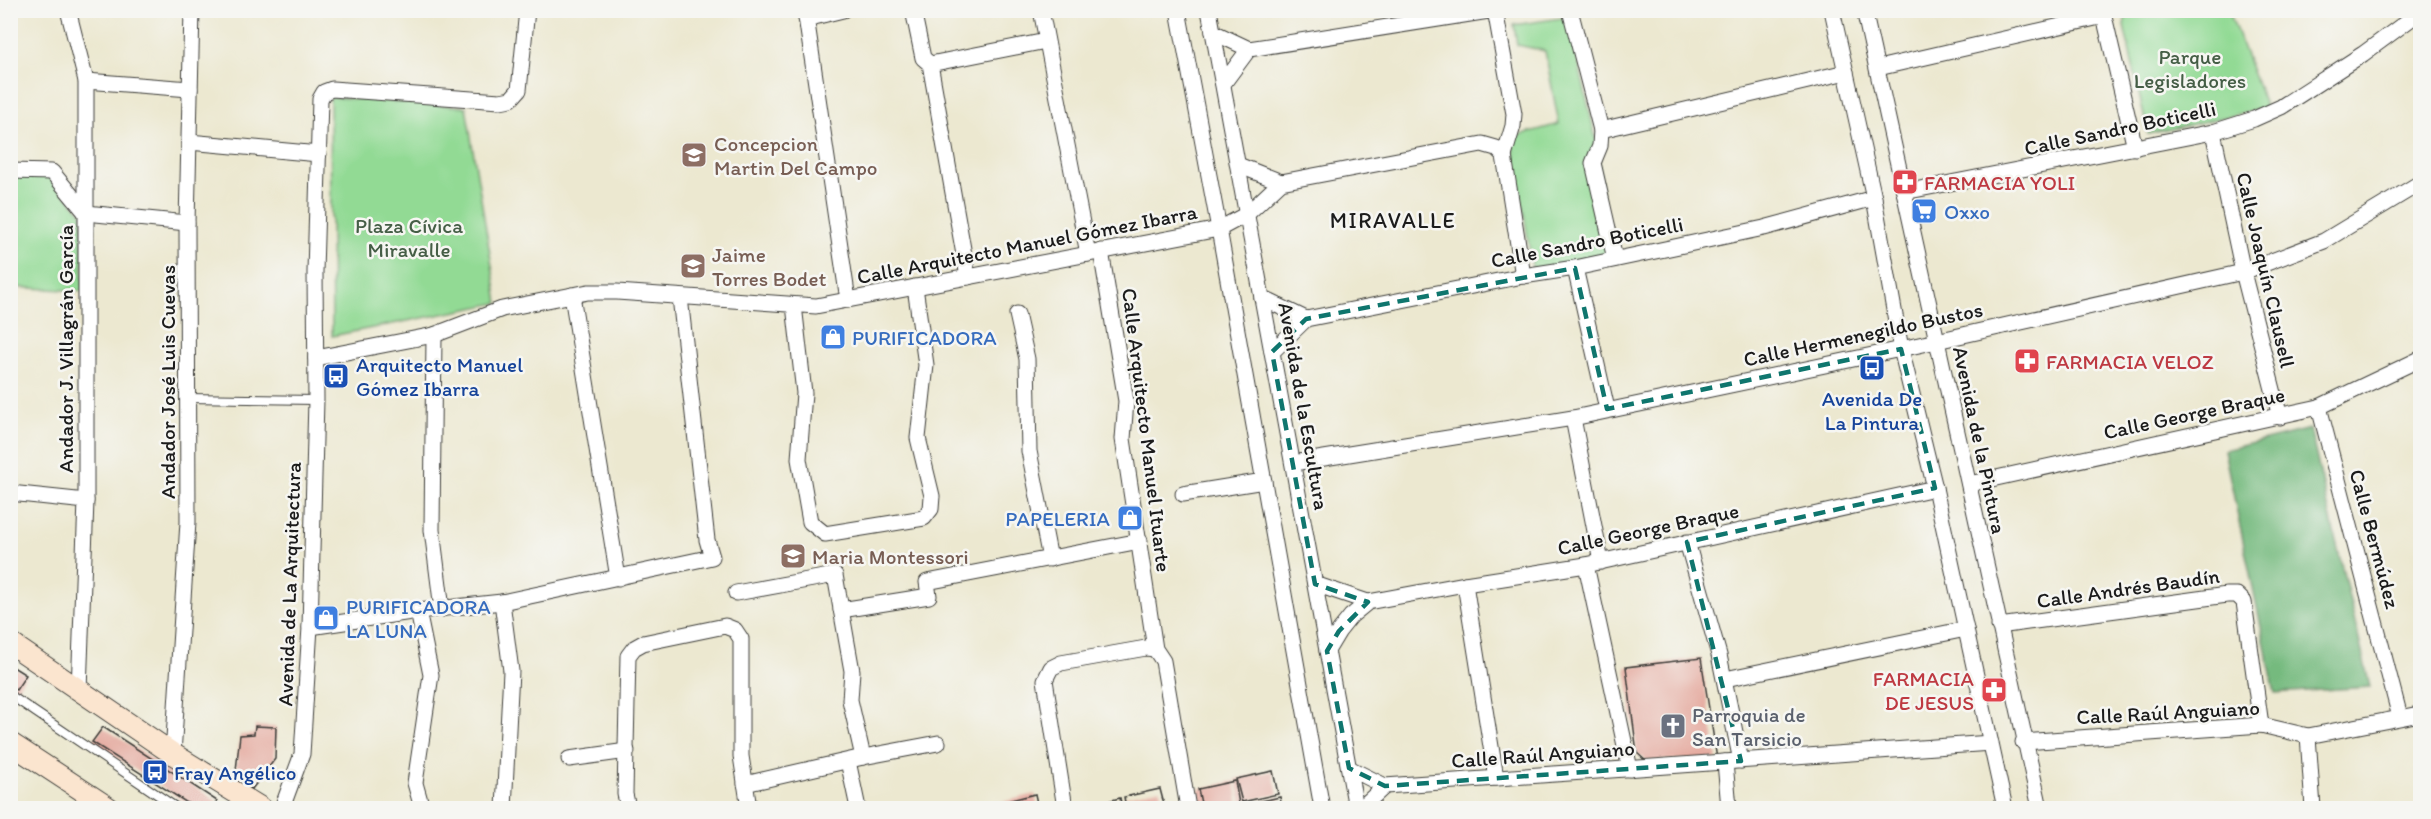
<svg xmlns="http://www.w3.org/2000/svg" width="2431" height="819" font-family="Itim,sans-serif">
	<rect width="100%" height="100%" fill="#f6f6f2"/>
	<filter id="ink" filterUnits="userSpaceOnUse"><feTurbulence type="fractalNoise" baseFrequency=".0167" numOctaves="2"/><feDisplacementMap in="SourceGraphic" scale="12" xChannelSelector="R" yChannelSelector="G"/><feConvolveMatrix kernelMatrix="1 2 1 2 8 2 1 2 1" color-interpolation-filters="sRGB"/></filter>
	<filter id="wash" filterUnits="userSpaceOnUse"><feTurbulence type="fractalNoise" baseFrequency=".008" numOctaves="4" result="noise"/><feDisplacementMap in="SourceGraphic" scale="24" xChannelSelector="R" yChannelSelector="G"/><feGaussianBlur stdDeviation="1.35" result="paint"/><feColorMatrix in="noise" values="0 0 0 0 0 0 0 0 0 0 0 0 0 0 0 0 0 1.4 0 .05"/><feComposite in="paint" operator="in"/></filter>
	<g filter="url(#wash)">
		<rect width="100%" height="100%" fill="#ece8d0"/>
		<g fill="#92da94" stroke="#577b58" stroke-width="1.5">
			<polygon points="2127,11 2229,11 2266,108 2148,134 2124,26"/>
			<polygon points="1568,17 1597,144 1609,258 1533,272 1512,137 1559,124 1545,51 1517,45 1514,25"/>
			<polygon points="330,97 466,107 498,303 332,336"/>
			<polygon points="10,174 49,176 82,213 83,291 11,287"/>
		</g>
		<polygon fill="#75ba7e" stroke="#486b4d" stroke-width="1.5" points="2310,429 2370,687 2275,693 2224,450"/>
		<g id="blocks">
			<g fill="#e4a79c">
				<polygon points="1701,658 1717,759 1646,761 1637,753 1626,667"/>
				<polygon points="10,665 26,675 16,690 10,687"/>
				<polygon points="255,726 276,727 275,759 252,789 235,779 240,735 254,734"/>
				<polygon points="103,727 217,801 212,808 195,808 92,742"/>
				<polygon points="1273,771 1278,794 1242,802 1236,779"/>
				<polygon points="1235,781 1239,804 1218,808 1202,808 1198,789"/>
				<polygon points="1160,789 1165,808 1126,808 1124,797"/>
				<polygon points="1035,794 1038,808 1000,808 999,803"/>
				<polygon points="1280,797 1282,808 1244,808 1243,805"/>
				<polygon points="1120,798 1122,808 1084,808 1084,807"/>
				<polygon points="995,802 996,808 972,808"/>
			</g>
		</g>
	</g>
	<g filter="url(#ink)">
		<use href="#blocks" fill-opacity="0" stroke="#3b3b37" stroke-width="1.5"/>
		<g fill="none" stroke-linecap="round" stroke-linejoin="round">
			<g stroke="#3b3b37" stroke-width="10">
				<g id="lane">
					<polyline points="188,398 316,400"/>
					<polyline points="10,695 177,808"/>
				</g>
			</g>
			<g stroke="#3b3b37" stroke-width="17">
				<g id="street">
					<polyline points="68,10 86,81 86,501 79,690"/>
					<polyline points="805,10 848,300"/>
					<polyline points="913,10 923,58 930,64 968,277"/>
					<polyline points="1041,10 1088,254"/>
					<polyline points="1178,10 1219,229 1322,808"/>
					<polyline points="1209,10 1356,808"/>
					<polyline points="1570,10 1601,130 1600,146 1593,163 1615,259"/>
					<polyline points="1832,10 1874,198 1901,349 1935,488 2005,808"/>
					<polyline points="1864,10 2040,808"/>
					<polyline points="806,19 843,10"/>
					<polyline points="1213,32 1249,49 1495,10 1514,114 1513,126 1504,156"/>
					<polyline points="930,64 1046,41"/>
					<polyline points="1878,68 2104,16 2135,148"/>
					<polyline points="86,81 190,89"/>
					<polyline points="1223,84 1249,49"/>
					<polyline points="1601,130 1846,72"/>
					<polyline points="2213,132 2243,272 2280,417"/>
					<polyline points="189,142 319,154"/>
					<polyline points="1238,165 1281,182"/>
					<polyline points="10,171 52,172 86,213 187,223"/>
					<polyline points="1904,192 2213,132 2254,119 2281,107 2363,54 2420,12"/>
					<polyline points="1101,251 1126,401 1123,439 1155,649 1163,661 1188,808"/>
					<polyline points="1575,268 1607,409"/>
					<polyline points="572,295 618,578"/>
					<polyline points="1262,298 1306,319"/>
					<polyline points="794,305 804,393 799,459 810,522 825,534 924,518 931,509 932,496 918,438 926,365 915,287"/>
					<polyline points="1017,314 1027,359 1029,451 1050,559"/>
					<polyline points="434,335 432,530 442,609"/>
					<polyline points="1272,352 1306,319 1523,276 1575,268 1764,228 1874,198"/>
					<polyline points="316,358 434,335 502,309 588,292 617,292 816,306 1219,229 1247,214 1281,182 1482,144 1496,148 1504,156 1523,276"/>
					<polyline points="2319,407 2400,717"/>
					<polyline points="1573,418 1601,562"/>
					<polyline points="1293,463 1573,418 1901,349 2243,272 2324,241 2420,183"/>
					<polyline points="1969,484 2319,407 2420,359"/>
					<polyline points="10,493 86,501"/>
					<polyline points="1183,494 1264,481"/>
					<polyline points="1687,542 1719,655 1741,761"/>
					<polyline points="1586,565 1630,769"/>
					<polyline points="1315,584 1368,602"/>
					<polyline points="1465,584 1496,778"/>
					<polyline points="736,593 835,575 852,671 850,700 863,757"/>
					<polyline points="502,602 511,671 504,808"/>
					<polyline points="841,610 929,596 927,582 1140,541"/>
					<polyline points="418,611 431,675 415,783 422,808"/>
					<polyline points="1999,626 2227,595 2237,595 2244,602 2261,725"/>
					<polyline points="310,627 418,611 502,602 712,557 707,540 680,297"/>
					<polyline points="1327,651 1339,631 1351,616 1368,602 1465,584 1586,565 1935,488"/>
					<polyline points="1725,679 1966,629"/>
					<polyline points="2308,736 2313,808"/>
					<polyline points="2023,742 2261,725 2308,736 2420,714"/>
					<polyline points="173,754 188,522 187,223 192,10"/>
					<polyline points="569,759 627,751"/>
					<polyline points="848,761 858,808"/>
					<polyline points="1725,762 1729,808"/>
					<polyline points="1349,768 1385,786 1991,743"/>
					<polyline points="745,784 863,757 938,743"/>
					<polyline points="282,808 302,754 310,627 316,400 315,272 320,99 324,92 332,89 500,101 511,99 519,90 527,10"/>
					<polyline points="628,808 625,794 628,656 634,648 643,643 725,626 735,630 741,639 741,756 749,808"/>
					<polyline points="1065,808 1045,680 1051,668 1061,663 1146,648 1155,649"/>
					<polyline points="1361,808 1385,786"/>
				</g>
			</g>
			<g stroke="#3b3b37" stroke-width="23">
				<g id="secondary">
					<polyline points="10,643 173,754 261,808"/>
					<polyline points="10,743 109,808"/>
				</g>
			</g>
			<use href="#lane" stroke="#fff" stroke-width="8"/>
			<use href="#street" stroke="#fff" stroke-width="15"/>
			<use href="#secondary" stroke="#fbe5cf" stroke-width="21"/>
		</g>
	</g>
	<path fill="none" stroke="#0f766e" stroke-width="4.5" stroke-dasharray="12 8" stroke-linejoin="round" d="M1575,268L1607,409L1901,349L1935,488L1687,542L1741,761L1385,786L1349,768L1327,651L1339,631L1368,602L1315,584L1272,352L1306,319Z"/>
	<defs>
		<g id="school-square" transform="scale(1.35)"><rect x="-9" y="-9" width="18" height="18" rx="4" fill="#8d6e63" stroke="#f6f6f2"/><path d="M0-5L7-2L0 1L-7-2ZM-4 1L0 2.5L4 1V4Q0 6-4 4Z" fill="#fff"/></g>
		<g id="pharmacy-square" transform="scale(1.35)"><rect x="-9" y="-9" width="18" height="18" rx="4" fill="#e0444e" stroke="#f6f6f2"/><path d="M-2-6h4v4h4v4h-4v4h-4v-4h-4v-4h4Z" fill="#fff"/></g>
		<g id="supermarket-square" transform="scale(1.35)"><rect x="-9" y="-9" width="18" height="18" rx="4" fill="#3f7fe0" stroke="#f6f6f2"/><path d="M-6-5.5h2.5l.6 2H6L4.5 2H-2.5L-4.4-4H-6ZM-1.5 3.2a1.3 1.3 0 1 0 .1 0ZM3 3.2a1.3 1.3 0 1 0 .1 0Z" fill="#fff"/></g>
		<g id="shop-square" transform="scale(1.35)"><rect x="-9" y="-9" width="18" height="18" rx="4" fill="#3f7fe0" stroke="#f6f6f2"/><path d="M-5-2.5h2.3a2.7 3.5 0 0 1 5.4 0H5L5.5 6h-11ZM-1.5-2.5h3a1.5 2.3 0 0 0-3 0Z" fill="#fff"/></g>
		<g id="bus-square" transform="scale(1.35)"><rect x="-9" y="-9" width="18" height="18" rx="4" fill="#1a4fb4" stroke="#f6f6f2"/><path d="M-5-6H5V4H4V6H2V4H-2V6H-4V4H-5ZM-3.5-4V0h7V-4ZM-3.5 1.2v1.5H-2V1.2ZM2 1.2v1.5H3.5V1.2Z" fill="#fff"/></g>
		<g id="church-square" transform="scale(1.35)"><rect x="-9" y="-9" width="18" height="18" rx="4" fill="#6b7280" stroke="#f6f6f2"/><path d="M-1.2-6h2.4v3.5h3.3v2.4h-3.3V6h-2.4V-.1h-3.3v-2.4h3.3Z" fill="#fff"/></g>
	</defs>
	<g fill-rule="evenodd">
		<use href="#school-square" x="694" y="155"/>
		<use href="#pharmacy-square" x="1905" y="182"/>
		<use href="#supermarket-square" x="1924" y="211"/>
		<use href="#school-square" x="693" y="266"/>
		<use href="#shop-square" x="833" y="337"/>
		<use href="#pharmacy-square" x="2027" y="361"/>
		<use href="#bus-square" x="1872" y="368"/>
		<use href="#bus-square" x="336" y="376"/>
		<use href="#shop-square" x="1130" y="518"/>
		<use href="#school-square" x="793" y="556"/>
		<use href="#shop-square" x="326" y="618"/>
		<use href="#pharmacy-square" x="1994" y="690"/>
		<use href="#church-square" x="1673" y="726"/>
		<use href="#bus-square" x="155" y="772"/>
	</g>
	<g text-anchor="middle" dominant-baseline="central" stroke-width="5" stroke-linejoin="round" paint-order="stroke">
		<g font-size="21" fill="#455e46" stroke="#f6f6f2">
			<text x="2190" y="56">Parque<tspan x="2190" dy="24">Legisladores</tspan></text>
			<text x="409" y="225">Plaza Cívica<tspan x="409" dy="24">Miravalle</tspan></text>
		</g>
		<g font-size="21" fill="#1c1c1c" stroke="#f6f6f2">
			<text transform="translate(2120 128) rotate(-12)">Calle Sandro Boticelli</text>
			<text transform="translate(1587 242) rotate(-11)">Calle Sandro Boticelli</text>
			<text transform="translate(1027 244) rotate(-11)">Calle Arquitecto Manuel Gómez Ibarra</text>
			<text transform="translate(2266 270) rotate(77)">Calle Joaquín Clausell</text>
			<text transform="translate(1863 334) rotate(-12)">Calle Hermenegildo Bustos</text>
			<text transform="translate(65 349) rotate(-90)">Andador J. Villagrán García</text>
			<text transform="translate(167 382) rotate(-90)">Andador José Luis Cuevas</text>
			<text transform="translate(1304 406) rotate(80)">Avenida de la Escultura</text>
			<text transform="translate(2194 413) rotate(-12)">Calle George Braque</text>
			<text transform="translate(1147 430) rotate(83)">Calle Arquitecto Manuel Ituarte</text>
			<text transform="translate(1980 440) rotate(78)">Avenida de la Pintura</text>
			<text transform="translate(1648 529) rotate(-12)">Calle George Braque</text>
			<text transform="translate(2375 539) rotate(75)">Calle Bermúdez</text>
			<text transform="translate(289 584) rotate(-88)">Avenida de La Arquitectura</text>
			<text transform="translate(2128 588) rotate(-8)">Calle Andrés Baudín</text>
			<text transform="translate(2168 712) rotate(-3)">Calle Raúl Anguiano</text>
			<text transform="translate(1543 754) rotate(-4)">Calle Raúl Anguiano</text>
		</g>
		<g font-size="21" fill="#785e54" stroke="#f6f6f2" text-anchor="start">
			<text x="714" y="143">Concepcion<tspan x="714" dy="24">Martin Del Campo</tspan></text>
			<text x="712" y="254">Jaime<tspan x="712" dy="24">Torres Bodet</tspan></text>
			<text x="812" y="556">Maria Montessori</text>
		</g>
		<g font-size="21" fill="#be3a42" stroke="#f6f6f2" text-anchor="start">
			<text x="1924" y="182">FARMACIA YOLI</text>
			<text x="2046" y="361">FARMACIA VELOZ</text>
			<text x="1974" y="678" text-anchor="end">FARMACIA<tspan x="1974" dy="24">DE JESUS</tspan></text>
		</g>
		<g font-size="21" fill="#366cbe" stroke="#f6f6f2" text-anchor="start">
			<text x="1944" y="211">Oxxo</text>
			<text x="852" y="337">PURIFICADORA</text>
			<text x="1110" y="518" text-anchor="end">PAPELERIA</text>
			<text x="346" y="606">PURIFICADORA<tspan x="346" dy="24">LA LUNA</tspan></text>
		</g>
		<g font-size="21" fill="#164399" stroke="#f6f6f2" text-anchor="start">
			<text x="356" y="364">Arquitecto Manuel<tspan x="356" dy="24">Gómez Ibarra</tspan></text>
			<text x="1872" y="398" text-anchor="middle">Avenida De<tspan x="1872" dy="24">La Pintura</tspan></text>
			<text x="174" y="772">Fray Angélico</text>
		</g>
		<g font-size="21" fill="#5b616d" stroke="#f6f6f2" text-anchor="start">
			<text x="1692" y="714">Parroquia de<tspan x="1692" dy="24">San Tarsicio</tspan></text>
		</g>
		<g font-size="22" letter-spacing="1.5" fill="#1c1c1c" stroke="#f6f6f2">
			<text x="1393" y="220">MIRAVALLE</text>
		</g>
	</g>
	<rect width="2431" height="819" fill="none" stroke="#f6f6f2" stroke-width="36"/>
</svg>
